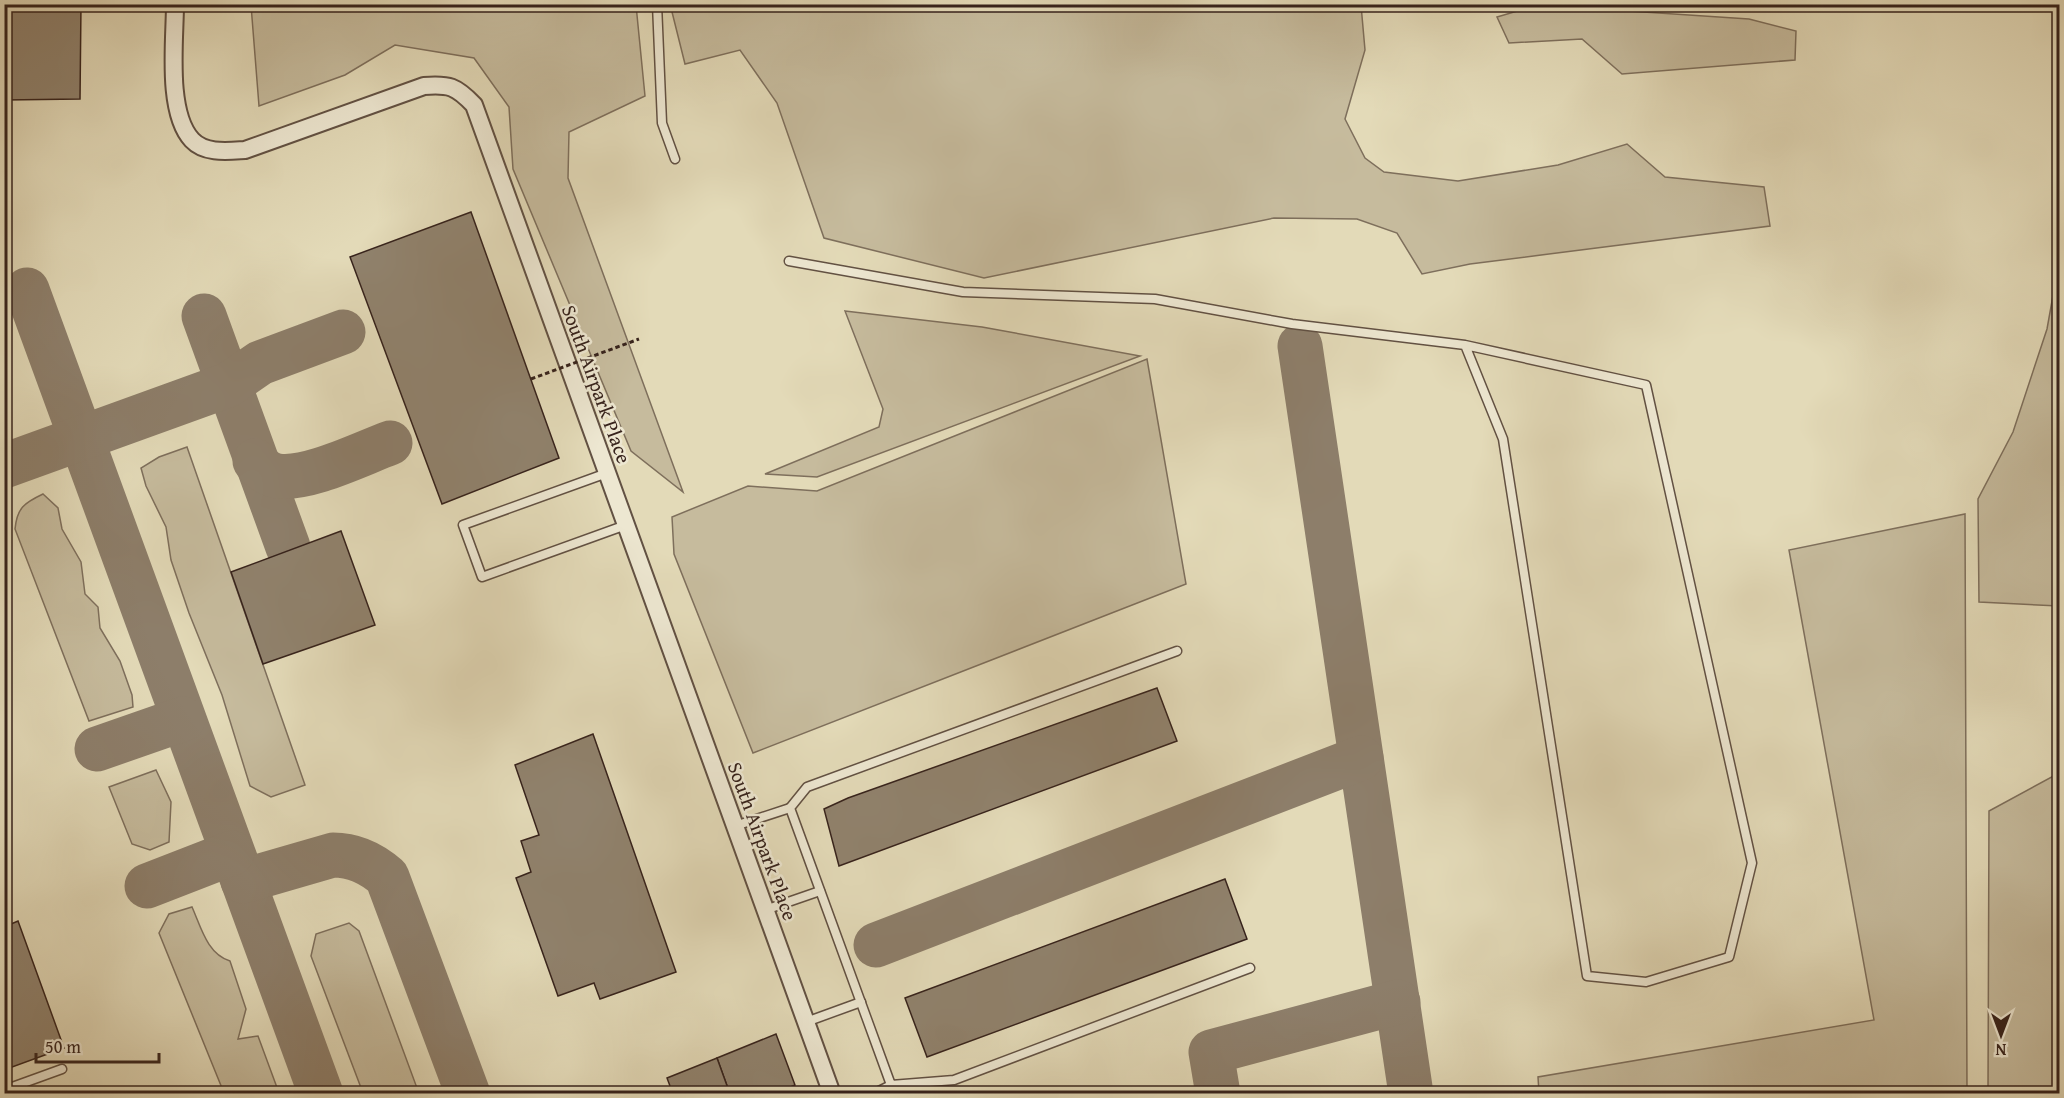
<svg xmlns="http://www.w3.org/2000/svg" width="2064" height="1098" font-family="'Gentium Book Plus',serif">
	<rect width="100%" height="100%" fill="#e3dab8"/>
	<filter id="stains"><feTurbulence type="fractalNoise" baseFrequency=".00333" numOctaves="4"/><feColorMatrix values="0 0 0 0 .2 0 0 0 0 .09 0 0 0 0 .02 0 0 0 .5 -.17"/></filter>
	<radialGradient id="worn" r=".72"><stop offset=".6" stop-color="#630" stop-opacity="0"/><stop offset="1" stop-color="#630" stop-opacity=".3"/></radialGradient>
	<g fill="#c6bb9d" stroke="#7e6f5c" stroke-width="1.5">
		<polygon points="670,4 1361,5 1365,50 1345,119 1365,158 1384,172 1458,181 1558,165 1627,144 1665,177 1764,187 1770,226 1470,264 1422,274 1397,233 1357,219 1274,218 984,278 824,238 777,103 740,50 685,64"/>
		<polygon points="251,5 636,5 645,96 569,132 568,178 683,492 631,451 513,169 509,107 474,58 395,45 345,75 259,106"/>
		<polygon points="1538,5 1749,19 1796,31 1795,60 1622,74 1582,39 1509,43 1497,17"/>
		<polygon points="2059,262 2059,606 1979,602 1978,499 2013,432 2047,329"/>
		<polygon points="845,311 982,327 1140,356 817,477 765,474 879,427 883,409"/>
		<polygon points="1147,359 1186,584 753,753 674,554 672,517 748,486 817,491"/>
		<polygon points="187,447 305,785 271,797 250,786 222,695 189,613 171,560 166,527 146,486 141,468 159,457"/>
		<path d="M43,494L58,508L62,529L81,562L85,594L98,607L100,628L120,661L132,695L133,707L89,721L15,529C17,508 24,503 43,494Z"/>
		<polygon points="1965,514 1967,1093 1539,1093 1538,1077 1874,1020 1789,550"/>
		<polygon points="156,770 171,802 169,842 150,850 132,844 109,787"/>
		<polygon points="2059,773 2059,1093 1988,1093 1989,811"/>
		<path d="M192,907C201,927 207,954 230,961L246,1009L238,1039L258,1036L279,1093H224L159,933L169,914Z"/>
		<polygon points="349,923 359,931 417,1088 413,1093 363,1093 311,956 316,934"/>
	</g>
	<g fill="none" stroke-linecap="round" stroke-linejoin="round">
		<g stroke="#8d7e6a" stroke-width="45">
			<polyline points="27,290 321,1094"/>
			<polyline points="204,316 288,547"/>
			<polyline points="1300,346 1411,1094"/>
			<path d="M255,461C261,468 268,475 278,476C309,480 360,454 390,443"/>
			<polyline points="4,466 228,385 260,363 343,332"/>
			<polyline points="97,749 183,719"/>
			<path d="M243,881L333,855C354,855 371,863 387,877L468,1094"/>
			<polyline points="147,886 232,853"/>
			<polyline points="876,945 1361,758"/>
			<polyline points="1218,1094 1211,1052 1398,1002"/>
		</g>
	</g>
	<g fill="#90826d" stroke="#37231c" stroke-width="1.5">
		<polygon points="34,4 81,4 80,99 4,100 4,9 34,10"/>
		<polygon points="471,212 559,458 442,504 350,257"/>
		<polygon points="341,531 375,625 263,664 231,572"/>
		<polygon points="1157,688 1177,741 839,866 824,809 848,798"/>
		<polygon points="593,734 676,972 600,999 594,983 558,996 516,878 531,872 521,841 539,835 515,765"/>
		<polygon points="1225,879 1247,939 927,1057 905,998"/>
		<polygon points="18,921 64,1048 4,1070 4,927"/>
		<polygon points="776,1034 795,1085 774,1094 730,1094 717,1058"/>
		<polygon points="717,1058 730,1094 673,1094 667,1078"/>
	</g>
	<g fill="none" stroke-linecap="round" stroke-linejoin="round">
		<g stroke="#625143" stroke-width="11">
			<g id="service">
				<polyline points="657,4 662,123 675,159"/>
				<polyline points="789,261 963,292 1155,299 1292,324 1465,345 1503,439 1587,976 1646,982 1729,957 1752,863 1646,385 1465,345"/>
				<polyline points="607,473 463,525 482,577 626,525"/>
				<polyline points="1177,651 807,787 790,808 891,1085 954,1080 1250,968"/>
				<polyline points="735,826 790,808"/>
				<polyline points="765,910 820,891"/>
				<polyline points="806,1022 861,1002"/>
				<polyline points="4,1090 62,1069"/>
				<polyline points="873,1094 891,1085"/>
			</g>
		</g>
		<g stroke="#625143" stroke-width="20">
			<path id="minor" d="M175,4C175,40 166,112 192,140C205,154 228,151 245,150L424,86C449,84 456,86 474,105L832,1094"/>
		</g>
		<use href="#service" stroke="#ede7d1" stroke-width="8"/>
		<use href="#minor" stroke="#ede7d1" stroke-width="16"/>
		<polyline stroke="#37231c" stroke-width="3" stroke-dasharray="4.5 3" stroke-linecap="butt" points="531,379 639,339"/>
	</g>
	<g text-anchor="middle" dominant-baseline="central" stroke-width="5" stroke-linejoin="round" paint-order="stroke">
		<g font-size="20" fill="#37231c" stroke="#ede7d1">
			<text transform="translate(597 384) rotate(70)">South Airpark Place</text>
			<text transform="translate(763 841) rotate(70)">South Airpark Place</text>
		</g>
	</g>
	<rect width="2064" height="1098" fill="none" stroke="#e3dab8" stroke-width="24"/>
	<rect x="6" y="6" width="2052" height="1086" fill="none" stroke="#37231c" stroke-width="3"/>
	<rect x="12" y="12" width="2040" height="1074" fill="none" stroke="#37231c" stroke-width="1.5"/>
	<g transform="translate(2001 1035) rotate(180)" stroke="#ede7d1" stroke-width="4.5" paint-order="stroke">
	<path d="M0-4.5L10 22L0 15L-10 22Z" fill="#37231c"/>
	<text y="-9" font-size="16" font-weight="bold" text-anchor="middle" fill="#37231c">N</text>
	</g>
	<path d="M36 1053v9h123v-9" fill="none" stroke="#37231c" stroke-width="3"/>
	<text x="45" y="1053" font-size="18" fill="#37231c" stroke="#ede7d1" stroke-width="4.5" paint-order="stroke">50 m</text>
	<rect width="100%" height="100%" filter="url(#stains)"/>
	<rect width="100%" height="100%" fill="url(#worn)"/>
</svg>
